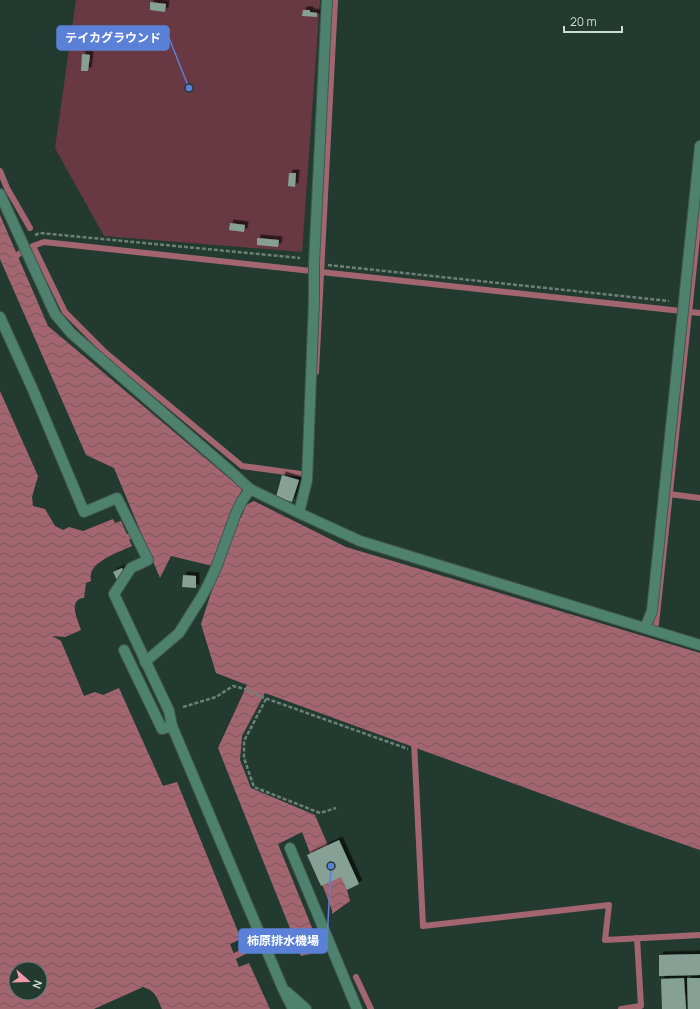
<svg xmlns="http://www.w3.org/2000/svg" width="700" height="1009" font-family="Manrope,'Noto Sans JP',sans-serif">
	<defs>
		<pattern id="water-waves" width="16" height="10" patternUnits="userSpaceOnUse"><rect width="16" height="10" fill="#a36671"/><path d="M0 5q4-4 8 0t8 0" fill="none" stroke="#7b585d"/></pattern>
		<filter id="shadow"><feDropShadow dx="3.5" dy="-3.5" stdDeviation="0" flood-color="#0009"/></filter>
	</defs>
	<rect width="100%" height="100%" fill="#233a31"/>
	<polygon fill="#693943" points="76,0 320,0 302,252 104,236 55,148"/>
	<g fill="url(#water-waves)" fill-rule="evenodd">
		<polygon points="0,215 48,326 242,489 232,513 241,518 246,505 254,501 346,547 700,653 700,850 622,823 265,693 242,736 240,760 251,788 315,815 347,890 350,901 332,914 332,910 302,832 278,844 315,935 319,952 301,956 218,748 247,685 216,673 201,624 211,593 221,568 171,556 160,578 114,468 86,455 0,259"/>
		<path d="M0,391L38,476L32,497L33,506L45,509L55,526L63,530L69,527L83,531L113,519L115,523L121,521L132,546C121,551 93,561 91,574C90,576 91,579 91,581L86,583L84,598C82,598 80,598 78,600C70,606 79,623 81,630L65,637L52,636L61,641L84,696L95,692L103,695L119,688L163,786L177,782L241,939L230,944L239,967L249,963L270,1009H162C157,998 156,991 143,987L94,1009H0ZM16,969H40V993H16Z"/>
	</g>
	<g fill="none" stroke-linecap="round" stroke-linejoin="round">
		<g stroke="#a36671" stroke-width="6">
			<polyline points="0,171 7,188 30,228"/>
			<polyline points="33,246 65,312 106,353 242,466 301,474"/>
			<path d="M14,259C19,251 35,245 44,242L700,313"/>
			<polyline points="316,372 335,0"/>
			<polyline points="669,494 700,498"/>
			<polyline points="128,537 130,536"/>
			<polyline points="656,624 700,209"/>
			<polyline points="414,741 423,926 609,905 605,940 700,935"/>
			<polyline points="235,956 257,945"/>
			<polyline points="356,977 371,1009"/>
			<polyline points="621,1009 641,1006 637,938"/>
		</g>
	</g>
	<g fill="#87a095" filter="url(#shadow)">
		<polygon points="150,2 166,4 165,12 150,10"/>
		<polygon points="303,10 310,10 310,12 317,13 317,17 302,16"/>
		<polygon points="82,54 90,55 88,71 81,71"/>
		<polygon points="289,173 296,173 295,187 288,186"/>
		<polygon points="230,223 245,225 244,232 229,230"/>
		<polygon points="257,238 279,240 278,247 257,245"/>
		<polygon points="282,475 299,480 292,502 276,497"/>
		<polygon points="122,568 125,576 117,580 113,572"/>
		<polygon points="183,575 196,576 196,588 182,587"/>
		<polygon points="339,840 359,884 347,890 341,877 321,886 307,855"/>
		<polygon points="700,954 700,975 659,976 659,955"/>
		<polygon points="684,978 686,1009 662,1009 661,979"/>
		<polygon points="687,978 700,978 700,1009 688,1009"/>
	</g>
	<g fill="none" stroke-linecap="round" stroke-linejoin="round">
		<g stroke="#42574f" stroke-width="12">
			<g id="minor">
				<polyline points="0,194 55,314 71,333 229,470 250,489 299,513 360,541 700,645"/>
				<polyline points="0,317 33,390 84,512 117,498 148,560 131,568 114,594 169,711 172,726 283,989 293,1009"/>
				<polyline points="299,513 307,480 314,301 314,263 327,0"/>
				<polyline points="645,628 652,611 700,146"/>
				<polyline points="124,650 162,729 172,726"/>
				<polyline points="145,662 179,633 201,598 208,585 216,568 236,513 242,501 250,489"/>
				<polyline points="290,848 357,1009"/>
				<polyline points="287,992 306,1009"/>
			</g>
		</g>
		<g stroke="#6d8078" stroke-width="2.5" stroke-dasharray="4 2" stroke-linecap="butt">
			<polyline points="35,235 40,233 300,258"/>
			<polyline points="328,265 669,301"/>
			<polyline points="266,699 244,741 244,758 254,787 320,813 336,808"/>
			<polyline points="183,707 216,697 233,686 245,689 262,697 408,749"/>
		</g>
		<use href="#minor" stroke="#4e816e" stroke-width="10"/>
	</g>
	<path fill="none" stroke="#5b80d8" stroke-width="1.5" d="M189 88L169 38M331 866L327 941"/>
	<g fill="#5b80d8" stroke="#233a31" stroke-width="1.5">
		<circle cx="189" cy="88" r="4"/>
		<circle cx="331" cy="866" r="4"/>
	</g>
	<g fill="#5b80d8" stroke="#5b80d8" stroke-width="1.5">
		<rect x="57" y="26" width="112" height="24" rx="4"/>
		<rect x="239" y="929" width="88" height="24" rx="4"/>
	</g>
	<g font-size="12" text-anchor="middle" font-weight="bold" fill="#fff">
		<text x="113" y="42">テイカグラウンド</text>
		<text x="283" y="945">柿原排水機場</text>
	</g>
	<g transform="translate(28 981) rotate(110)"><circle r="19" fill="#233a31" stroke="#687b73"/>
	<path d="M0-3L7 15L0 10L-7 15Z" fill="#f39aaa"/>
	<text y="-6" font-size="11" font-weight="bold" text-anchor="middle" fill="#cfddd7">N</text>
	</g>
	<path d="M564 26v6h58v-6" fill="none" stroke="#cfddd7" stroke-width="2"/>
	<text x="570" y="26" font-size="12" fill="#cfddd7" stroke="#233a31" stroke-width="3" paint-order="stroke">20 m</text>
</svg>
